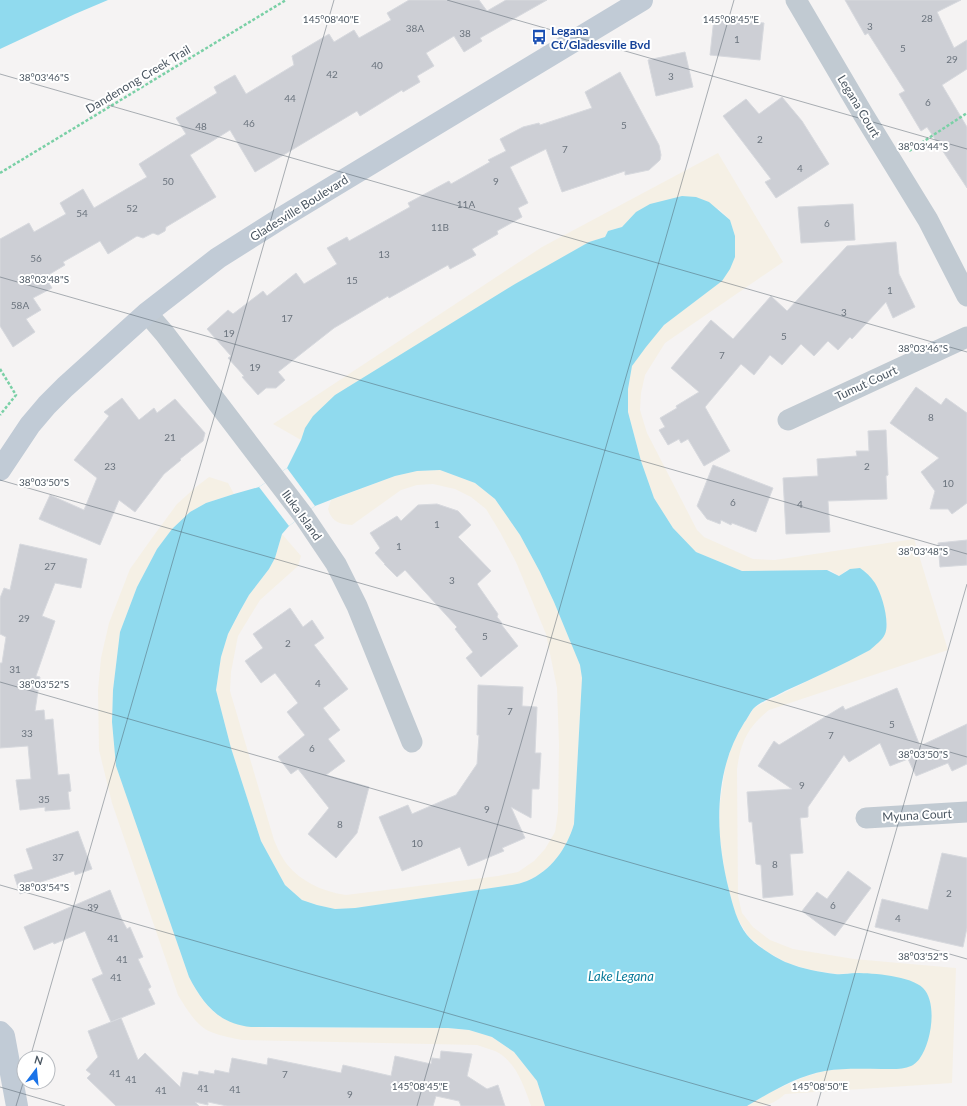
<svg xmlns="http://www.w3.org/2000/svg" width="967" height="1106" font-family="Lato,sans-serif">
	<rect width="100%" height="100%" fill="#f5f3f3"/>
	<g fill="#f5f0e5">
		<path d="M718,153L783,262L665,343L645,375L641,393L640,410L647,433L697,530L704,537L753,559L775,560L914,539L948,650L769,710C747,728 741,742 737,769L738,896L742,913L753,927L770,940L793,949L854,959L956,968L952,1083L785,1094C772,1106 764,1106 747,1106L769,1093L804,1077L824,1071L920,1058C928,1043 936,1012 928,996C927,993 924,990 923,988L857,973L837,974L811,970L787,963L766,951L748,936L735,914L725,874L719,832L720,803L726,762L737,734L754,708L870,650L887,626C885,605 880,587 865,571L847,570L839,576L830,570L742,571L696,552L673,528L654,498L641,461L628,412V389L632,366L645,347L664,325L721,281L735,257V236L730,220L719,209L636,213L622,227L608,231L605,237L589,242L567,255L305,428L301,440L273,424L542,247Z"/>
		<path d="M440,470L475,483L495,499L520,535L540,572L554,602L580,665L582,678L574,824C567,848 551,871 527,881C522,883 517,884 512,885L355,908L335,909L317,905L302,900L285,885L261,841L231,748L216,690L221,657L228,634L249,595L269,569L275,558L282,534L301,556L298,566L260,600L238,636L231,672L230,691L274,840C277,847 280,854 284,860C297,880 323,892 346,895L498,876L518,872L534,861L545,849L555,832L558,812L559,745L557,688L546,634L516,562L500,532L486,509L471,497L455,489L433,484L417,485L401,490L352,525C339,524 332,522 328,509L331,500L395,476L417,471Z"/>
		<path d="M209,477L228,483L234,494L206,503L190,512L172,529L157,549L137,587L120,632L113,690L112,722L116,766L189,977C209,1016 225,1026 269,1028H448L469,1030L492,1037L514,1052L537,1081L545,1106H531C524,1086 516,1061 495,1051C489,1049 483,1047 477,1045L242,1040C232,1038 221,1036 211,1032C196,1026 186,1008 178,995L112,803L99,750L98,690L101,658L109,623L130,569L152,538L177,504L196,487Z"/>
	</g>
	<g fill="#90daee" fill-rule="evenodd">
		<polygon points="0,0 108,0 75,14 0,49"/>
		<path d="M682,196L696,197L709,202L730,220L735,236V257L730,269L722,281L664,325L646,347L632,366L628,389V412L641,461L654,498L673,528L696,552L742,571L827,570L839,576L850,569L860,568C866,572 871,577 875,583C882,594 890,622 885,634C882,641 875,645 870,650C842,665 814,678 785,691C777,696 759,702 753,709C750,713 747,719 744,723C713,772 715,835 729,890C733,906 737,922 747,935C755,945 776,958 788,963C802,969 820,972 835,974C842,975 849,973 856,973C873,973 911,976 923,988C938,1003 931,1043 920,1058C918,1061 914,1065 911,1066C903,1070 891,1069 882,1069C863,1069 844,1068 825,1071C797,1076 771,1092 747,1106H545L537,1081L514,1052L492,1037L469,1030L448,1028L251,1027C219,1024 203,1004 189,977L116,766L112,722L113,690L120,632L137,587L157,549L172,529L190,512L206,503L234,494L259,487L287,468L301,440L305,428L313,416L335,395L515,284L589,242L605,237L608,231L622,227L636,212L650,204ZM440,470L475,483L495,499L520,535L540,572L554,602L580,665L582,678L574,824C567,848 551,871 527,881C522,883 517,884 512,885L355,908L335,909L317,905L302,900L285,885L261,841L231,748L216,690L221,657L228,634L240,611L249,595L269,569L275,558L282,534L289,526L315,506L338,497L395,476L417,471Z"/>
	</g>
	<polygon fill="#f5f3f3" points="287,468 315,506 289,526 259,487"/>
	<g fill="#cdcfd5" stroke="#d7d9de">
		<polygon points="409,0 479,0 487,11 506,0 547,0 480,38 482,41 464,52 454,36 426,53 434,66 417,76 420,82 403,92 402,90 360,116 357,111 255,172 230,130 190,155 216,197 166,227 165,231 158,235 153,233 143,238 137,236 108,254 100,241 63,262 65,265 45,277 52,288 33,298 41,310 26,319 35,332 13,347 0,326 0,239 29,223 34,232 66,214 60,203 83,189 94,208 147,177 139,164 186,134 176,118 217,93 214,87 235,75 246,94 294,65 292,56 329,34 334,42 354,30 359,38 391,20 387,13"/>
		<polygon points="845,0 961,0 937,12 954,48 967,40 967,69 942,85 967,127 967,188 927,127 921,131 899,94 905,91 868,33 865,35"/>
		<polygon points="714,18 764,23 760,60 710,55"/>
		<polygon points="685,52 693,87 656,96 648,60"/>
		<polygon points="620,72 659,145 661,155 660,160 649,170 625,175 625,171 562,192 546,149 510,167 528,203 518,208 522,217 497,231 498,234 472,249 476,255 450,269 448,265 389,298 388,296 334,328 278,372 285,380 276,388 266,388 258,395 242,377 244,376 228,358 231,356 207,329 228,310 233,314 263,291 267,296 296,273 304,284 337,264 327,248 347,237 349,241 410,207 408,203 449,181 451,184 490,162 488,160 506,151 500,139 523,127 539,123 540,125 592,108 585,92"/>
		<polygon points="782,97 802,121 829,164 776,198 765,182 771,179 723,116 746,99 759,114"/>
		<polygon points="853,204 855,240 801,243 798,207"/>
		<polygon points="896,242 899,274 915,307 893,318 886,302 852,339 850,337 838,350 828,341 814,356 801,344 782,365 770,355 754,375 741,364 705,407 730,451 704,466 688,439 681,443 679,439 668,445 659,430 665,427 660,418 677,408 676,406 699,392 671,368 711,320 733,339 771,296 787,311 847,246"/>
		<polygon points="916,387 941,405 946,398 967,413 967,503 952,514 948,509 930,509 935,491 921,472 939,458 890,423"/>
		<polygon points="122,398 139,420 154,408 157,413 175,399 205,433 203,441 180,459 181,460 164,474 135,512 119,500 100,545 39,519 50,495 84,510 97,478 74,460 109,416 104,412"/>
		<polygon points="886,430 888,475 886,476 887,499 828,501 830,532 786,534 783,478 818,476 817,459 857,456 856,451 869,451 868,431"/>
		<polygon points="713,465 773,488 756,532 732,523 731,525 721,520 720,524 707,519 697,506"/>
		<polygon points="437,504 458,511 471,525 458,537 491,571 477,584 498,614 497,617 502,623 501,624 518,646 481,677 466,658 473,652 455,629 457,627 405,570 397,577 384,564 385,564 375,553 380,548 370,533 397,516 401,521 418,505"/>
		<polygon points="967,540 967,565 940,567 938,543"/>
		<polygon points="20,544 87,559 81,588 55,583 42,616 55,621 36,676 40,677 35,711 44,710 45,720 53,719 58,775 69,774 71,791 68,792 70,809 45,811 45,807 20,810 16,780 31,779 28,746 0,748 0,663 2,663 6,637 0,634 0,598 4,588 10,590"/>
		<polygon points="290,608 303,627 312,620 324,638 314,645 348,689 323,708 340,730 328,739 345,761 326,775 369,787 357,833 336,858 308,834 329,808 298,769 291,774 278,757 305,735 287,712 298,703 275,673 261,683 245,661 263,648 253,634"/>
		<polygon points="478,685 523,687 522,706 537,707 535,753 541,753 539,789 532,789 531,818 511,807 525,838 502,848 504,851 468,866 460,847 402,871 379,817 408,805 412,814 456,795 477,764 479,735 477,735"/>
		<polygon points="897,688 920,746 967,724 967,764 952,771 948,763 916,776 908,759 890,766 880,743 849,762 844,755 808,807 808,817 800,818 803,853 790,854 793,895 763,898 761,865 756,864 752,822 749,822 747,792 792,789 758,766 774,741 779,745 843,706 845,710"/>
		<polygon points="78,831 92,869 75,875 74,871 38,883 39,887 20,894 14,875 33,869 26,849"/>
		<polygon points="942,853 967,858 967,928 963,947 875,927 882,899 928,910"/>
		<polygon points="848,871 871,888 835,936 802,911 817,892 827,899"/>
		<polygon points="110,890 122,920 127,929 130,927 143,957 138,959 151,987 148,989 155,1004 111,1022 92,979 103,974 85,931 54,944 53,942 34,950 24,927"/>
		<polygon points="121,1018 138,1060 145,1053 180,1087 183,1072 198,1075 199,1071 214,1074 215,1070 229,1073 232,1058 267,1065 268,1058 341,1073 343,1065 391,1076 395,1056 431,1064 432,1058 440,1059 441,1051 472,1054 467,1076 487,1089 498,1085 505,1106 461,1106 459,1101 436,1096 433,1106 227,1106 208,1102 208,1105 195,1102 199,1106 116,1106 87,1078 91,1074 86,1070 98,1057 88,1031"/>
	</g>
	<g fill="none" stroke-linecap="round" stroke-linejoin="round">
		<g stroke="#7ad0a6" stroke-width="2.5" stroke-dasharray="3 2" stroke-linecap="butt">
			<polyline points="909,151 967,113"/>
			<polyline points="0,173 286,0"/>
			<polyline points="0,369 16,395 0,415"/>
		</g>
		<g stroke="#c1cad2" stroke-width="21">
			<polyline points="796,0 863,114 928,220 967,296"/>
			<polyline points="147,313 165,334 303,515 336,564 357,606 412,742"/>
			<polyline points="788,420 967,337"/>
			<polyline points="866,818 967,812"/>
		</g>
		<g stroke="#c1cbd6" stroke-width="22">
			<polyline points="0,470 30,425 47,405 65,387 147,313 218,258 286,215 642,0"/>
			<polyline points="0,1032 4,1036 17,1106"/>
		</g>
	</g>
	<path fill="none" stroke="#4a5661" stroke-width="1" stroke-opacity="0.45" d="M447,0L967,149M0,74L967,352M0,277L967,554M0,480L967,757M0,682L967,959M0,885L771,1106M30,1058L334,0M0,1087L65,1106M16,1106L24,1080M417,1106L734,0M817,1106L967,584"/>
	<defs>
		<g id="bus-bare" transform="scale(1.2)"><path d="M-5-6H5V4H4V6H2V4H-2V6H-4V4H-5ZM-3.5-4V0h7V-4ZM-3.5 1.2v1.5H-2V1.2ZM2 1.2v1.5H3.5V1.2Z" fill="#1a4fb4" stroke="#fff" stroke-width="2.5" paint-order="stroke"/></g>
	</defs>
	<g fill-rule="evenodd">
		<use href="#bus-bare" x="539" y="37"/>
	</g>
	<g text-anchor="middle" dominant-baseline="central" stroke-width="4" stroke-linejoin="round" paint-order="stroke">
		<g font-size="10" fill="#6b747e">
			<text x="927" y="18">28</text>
			<text x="870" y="26">3</text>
			<text x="415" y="28">38A</text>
			<text x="465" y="33">38</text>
			<text x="737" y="39">1</text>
			<text x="903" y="48">5</text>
			<text x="952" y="59">29</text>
			<text x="377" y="65">40</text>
			<text x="332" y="74">42</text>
			<text x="671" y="76">3</text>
			<text x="290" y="98">44</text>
			<text x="928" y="102">6</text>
			<text x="249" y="123">46</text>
			<text x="624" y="125">5</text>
			<text x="201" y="126">48</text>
			<text x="760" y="139">2</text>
			<text x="565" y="149">7</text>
			<text x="800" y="168">4</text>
			<text x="168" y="181">50</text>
			<text x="496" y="181">9</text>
			<text x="466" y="204">11A</text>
			<text x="132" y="208">52</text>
			<text x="82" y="213">54</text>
			<text x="827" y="223">6</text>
			<text x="440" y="227">11B</text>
			<text x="384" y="254">13</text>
			<text x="36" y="258">56</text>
			<text x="352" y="280">15</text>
			<text x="890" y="290">1</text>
			<text x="20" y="305">58A</text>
			<text x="844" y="312">3</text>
			<text x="287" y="318">17</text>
			<text x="229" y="333">19</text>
			<text x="784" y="336">5</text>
			<text x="722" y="355">7</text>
			<text x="255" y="367">19</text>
			<text x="931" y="417">8</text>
			<text x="170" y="437">21</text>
			<text x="110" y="466">23</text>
			<text x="867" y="466">2</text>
			<text x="948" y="483">10</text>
			<text x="733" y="502">6</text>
			<text x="800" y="504">4</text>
			<text x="437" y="524">1</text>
			<text x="399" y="546">1</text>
			<text x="50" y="566">27</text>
			<text x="452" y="580">3</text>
			<text x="24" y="618">29</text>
			<text x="485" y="636">5</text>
			<text x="288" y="643">2</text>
			<text x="15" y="669">31</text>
			<text x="318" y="683">4</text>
			<text x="510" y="711">7</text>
			<text x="892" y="724">5</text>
			<text x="27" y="733">33</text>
			<text x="831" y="735">7</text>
			<text x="312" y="748">6</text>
			<text x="802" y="785">9</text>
			<text x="44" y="799">35</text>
			<text x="487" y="809">9</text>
			<text x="340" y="824">8</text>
			<text x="417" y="843">10</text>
			<text x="58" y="857">37</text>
			<text x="775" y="864">8</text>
			<text x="949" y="893">2</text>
			<text x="833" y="905">6</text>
			<text x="93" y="907">39</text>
			<text x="898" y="918">4</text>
			<text x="113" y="938">41</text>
			<text x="122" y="959">41</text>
			<text x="116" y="977">41</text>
			<text x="115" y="1073">41</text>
			<text x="285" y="1074">7</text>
			<text x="131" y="1079">41</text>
			<text x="203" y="1088">41</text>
			<text x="235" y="1089">41</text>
			<text x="161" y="1090">41</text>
			<text x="350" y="1094">9</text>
		</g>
		<g font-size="12" font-weight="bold" fill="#164399" stroke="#fff" text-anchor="start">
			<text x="551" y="30">Legana<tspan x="551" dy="14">Ct/Gladesville Bvd</tspan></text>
		</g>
		<g font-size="12" fill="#4a5661" stroke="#fff">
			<text transform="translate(138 79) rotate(-31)">Dandenong Creek Trail</text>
			<text transform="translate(859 106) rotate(59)">Legana Court</text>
			<text transform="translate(299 208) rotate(-32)">Gladesville Boulevard</text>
			<text transform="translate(866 383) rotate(-25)">Tumut Court</text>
			<text transform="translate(302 515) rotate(54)">Iluka Island</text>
			<text transform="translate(917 815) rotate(-3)">Myuna Court</text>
		</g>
		<g font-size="13" font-style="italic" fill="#0c7c9b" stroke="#fff">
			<text x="621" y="976">Lake Legana</text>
		</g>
	</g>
	<g font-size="10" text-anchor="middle" fill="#4a5661" stroke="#fff" stroke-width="4" stroke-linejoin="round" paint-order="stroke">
		<text x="331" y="23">145°08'40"E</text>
		<text x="731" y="23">145°08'45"E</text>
		<text x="44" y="81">38°03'46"S</text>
		<text x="923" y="150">38°03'44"S</text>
		<text x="44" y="283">38°03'48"S</text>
		<text x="923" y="352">38°03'46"S</text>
		<text x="44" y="486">38°03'50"S</text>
		<text x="923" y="555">38°03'48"S</text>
		<text x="44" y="688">38°03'52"S</text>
		<text x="923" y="758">38°03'50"S</text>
		<text x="44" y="891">38°03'54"S</text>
		<text x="923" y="960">38°03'52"S</text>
		<text x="420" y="1090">145°08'45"E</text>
		<text x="820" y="1090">145°08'50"E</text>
	</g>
	<g transform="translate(36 1070) rotate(16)"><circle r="19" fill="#ffffff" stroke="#b7bbc0"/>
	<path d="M0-3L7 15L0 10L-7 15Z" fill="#1a73e8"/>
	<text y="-6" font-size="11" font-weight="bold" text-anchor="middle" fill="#4a5661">N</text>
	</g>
</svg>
